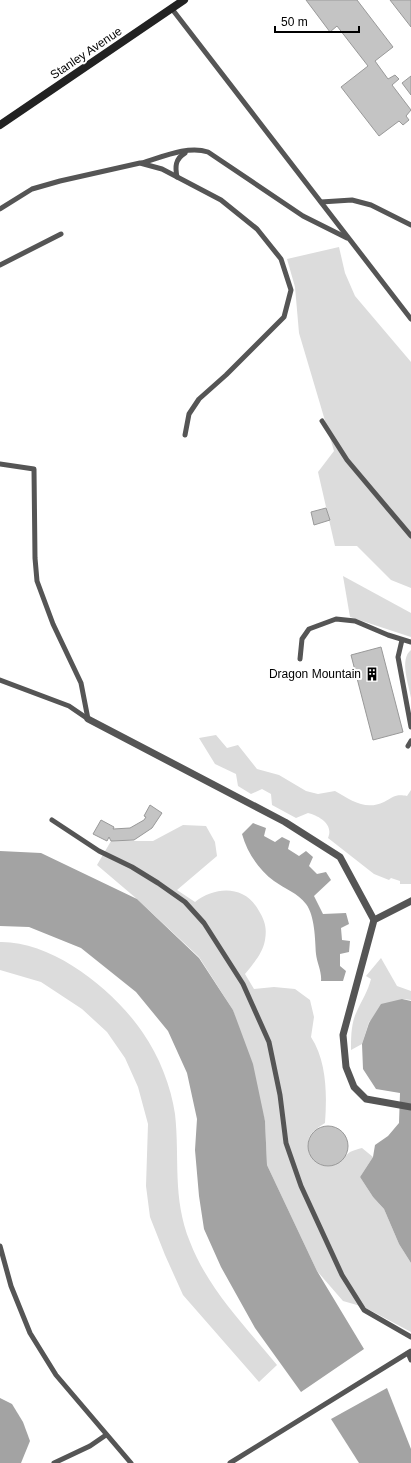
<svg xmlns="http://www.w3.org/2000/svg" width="411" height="1463" font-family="Helvetica,sans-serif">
	<rect width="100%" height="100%" fill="#fff"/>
	<g fill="#dcdcdc">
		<polygon points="339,247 345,273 355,296 411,362 411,588 391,580 357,546 335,546 318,472 334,451 299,333 295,287 287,259"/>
		<polygon points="343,576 411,613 411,637 350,617"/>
		<path d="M411,650V698C409,685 399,659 411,650Z"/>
		<path d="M216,735L227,748L238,745L257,769L279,775L306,791L318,794L335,791C351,800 365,811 384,802C394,797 395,794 407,796L411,790V884H400V881L391,878L389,880L374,874L328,838C334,824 319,816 308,813L296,818L272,805L271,794L262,789L251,794L238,786L236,774L215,764L199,738Z"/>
		<path d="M183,825L206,826L215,842L217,856L177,890L195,902C216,886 245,885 259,911C265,921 267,928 265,940C263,953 253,964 245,974L254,989L274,987L295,989L310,1000L314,1017L311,1037C327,1062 327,1095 325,1123C319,1127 312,1131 309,1138C304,1152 315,1168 330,1166C340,1165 343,1157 350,1152C354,1150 358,1149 362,1148L373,1157L360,1177L373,1197L384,1209L399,1244L411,1263V1332L364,1307L343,1301L317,1271L267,1165L265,1121L233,1010L199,957L137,899L97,865L111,841H153Z"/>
		<path d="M0,942C53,941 114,990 143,1033C159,1056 171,1086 175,1114C180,1159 172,1197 190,1242C208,1289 246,1327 277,1365L259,1382L183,1295L165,1255L150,1217L146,1186L148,1124L138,1087L125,1058L107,1032L82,1009L41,982L0,970Z"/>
		<path d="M381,958L397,986L411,991V1000L403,999L369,1022L362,1044L351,1050C351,1037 351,1023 357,1011C362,1000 368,991 371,979L366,976Z"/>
	</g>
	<g fill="#a3a3a3">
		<path d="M253,823L266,828L264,836L275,842L282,837L290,841L288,849L299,856L306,851L313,857L309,866L317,874L326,872L331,880L314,896L323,914L346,913L349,924L341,928L342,940L350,941L349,952L340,954V966L346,971L343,981H321C322,972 317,963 316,954C315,939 315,916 306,904C298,893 285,889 274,881C258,869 247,852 242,834Z"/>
		<polygon points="0,851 41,853 137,899 199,958 233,1010 253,1064 265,1121 267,1165 317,1271 364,1349 301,1392 255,1328 221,1267 204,1229 199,1196 195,1150 197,1119 187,1073 168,1031 136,992 81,948 29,927 0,926"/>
		<polygon points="402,999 411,1001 411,1263 399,1244 384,1209 373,1197 360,1177 373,1157 375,1145 388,1136 399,1123 400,1093 376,1089 363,1069 362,1044 369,1023 381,1004"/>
		<polygon points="387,1388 411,1449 411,1463 359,1463 331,1419"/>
		<polygon points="0,1398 12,1404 23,1422 30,1441 21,1463 0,1463"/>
	</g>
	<g fill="#c4c4c4" stroke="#999">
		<polygon points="306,0 357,0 393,47 375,61 388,79 395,75 399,79 392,85 411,110 406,116 409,120 403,125 399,121 379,136 341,87 368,66 337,26 330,32"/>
		<polygon points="390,0 411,0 411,27"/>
		<polygon points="411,76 411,95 402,83"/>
		<polygon points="326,508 330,520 314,525 311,512"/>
		<polygon points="381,647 403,732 373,740 351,655"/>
		<polygon points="150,805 162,813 152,828 134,840 111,841 109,837 107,841 93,834 101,820 114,827 113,829 130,828 144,820 146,817 144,816"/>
		<circle cx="328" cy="1146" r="20"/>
	</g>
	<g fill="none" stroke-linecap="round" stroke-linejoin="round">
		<g stroke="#555" stroke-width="5">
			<polyline points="172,9 411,319"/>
			<path d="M142,163C162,157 188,145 208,152L303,216L347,238"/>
			<path d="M177,177C175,167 175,159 185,153"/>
			<polyline points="321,202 352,200 371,205 411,225"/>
			<polyline points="0,209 32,189 60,181 140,163 162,169 221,200 257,229 281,259 291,290 284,317 226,375 199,399 189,414 185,435"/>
			<polyline points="0,265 61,234"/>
			<polyline points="322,421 347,460 411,536"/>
			<polyline points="0,464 34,469 35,558 37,581 53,624 81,683 88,719"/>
			<polyline points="402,640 398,657 411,727"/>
			<polyline points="300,659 302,639 309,629 336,619 355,621 388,635 411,642"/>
			<polyline points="0,680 69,706 88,719"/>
			<polyline points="408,746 411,741"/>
			<polyline points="52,820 99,851 132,867 158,883 185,902 204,923 243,984 269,1042 280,1095 286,1143 301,1186 342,1275 364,1310 411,1337"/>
			<polyline points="0,1246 11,1286 30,1333 56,1375 131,1463"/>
			<polyline points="408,1353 411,1360"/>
			<polyline points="54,1463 90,1446 106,1435"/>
			<polyline points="230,1463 411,1351"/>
		</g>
		<g stroke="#555" stroke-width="7">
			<polyline points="88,719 285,822 340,857 374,920"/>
			<polyline points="411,901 374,920 343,1035 346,1067 354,1087 366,1099 411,1107"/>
		</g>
		<polyline stroke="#222" stroke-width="8" points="0,125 184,0"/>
	</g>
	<defs>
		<g id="building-bare" transform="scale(1.08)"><path d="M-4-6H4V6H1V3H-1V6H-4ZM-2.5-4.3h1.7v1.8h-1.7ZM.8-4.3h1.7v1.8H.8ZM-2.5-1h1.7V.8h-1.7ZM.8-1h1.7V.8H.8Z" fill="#000" stroke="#fff" stroke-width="2.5" paint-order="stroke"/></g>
	</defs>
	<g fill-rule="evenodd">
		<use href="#building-bare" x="372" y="674"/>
	</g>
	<g text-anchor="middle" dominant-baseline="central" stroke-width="4" stroke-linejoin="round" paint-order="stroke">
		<g font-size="12" fill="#000" stroke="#fff">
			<text transform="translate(86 53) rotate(-34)">Stanley Avenue</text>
		</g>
		<g font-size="12" fill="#000" stroke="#fff" text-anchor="end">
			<text x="361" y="674">Dragon Mountain</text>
		</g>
	</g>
	<path d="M275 26v6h84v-6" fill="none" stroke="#000000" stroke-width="2"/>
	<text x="281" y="26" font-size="12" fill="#000000" stroke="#ffffff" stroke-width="3" paint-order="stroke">50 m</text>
</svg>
